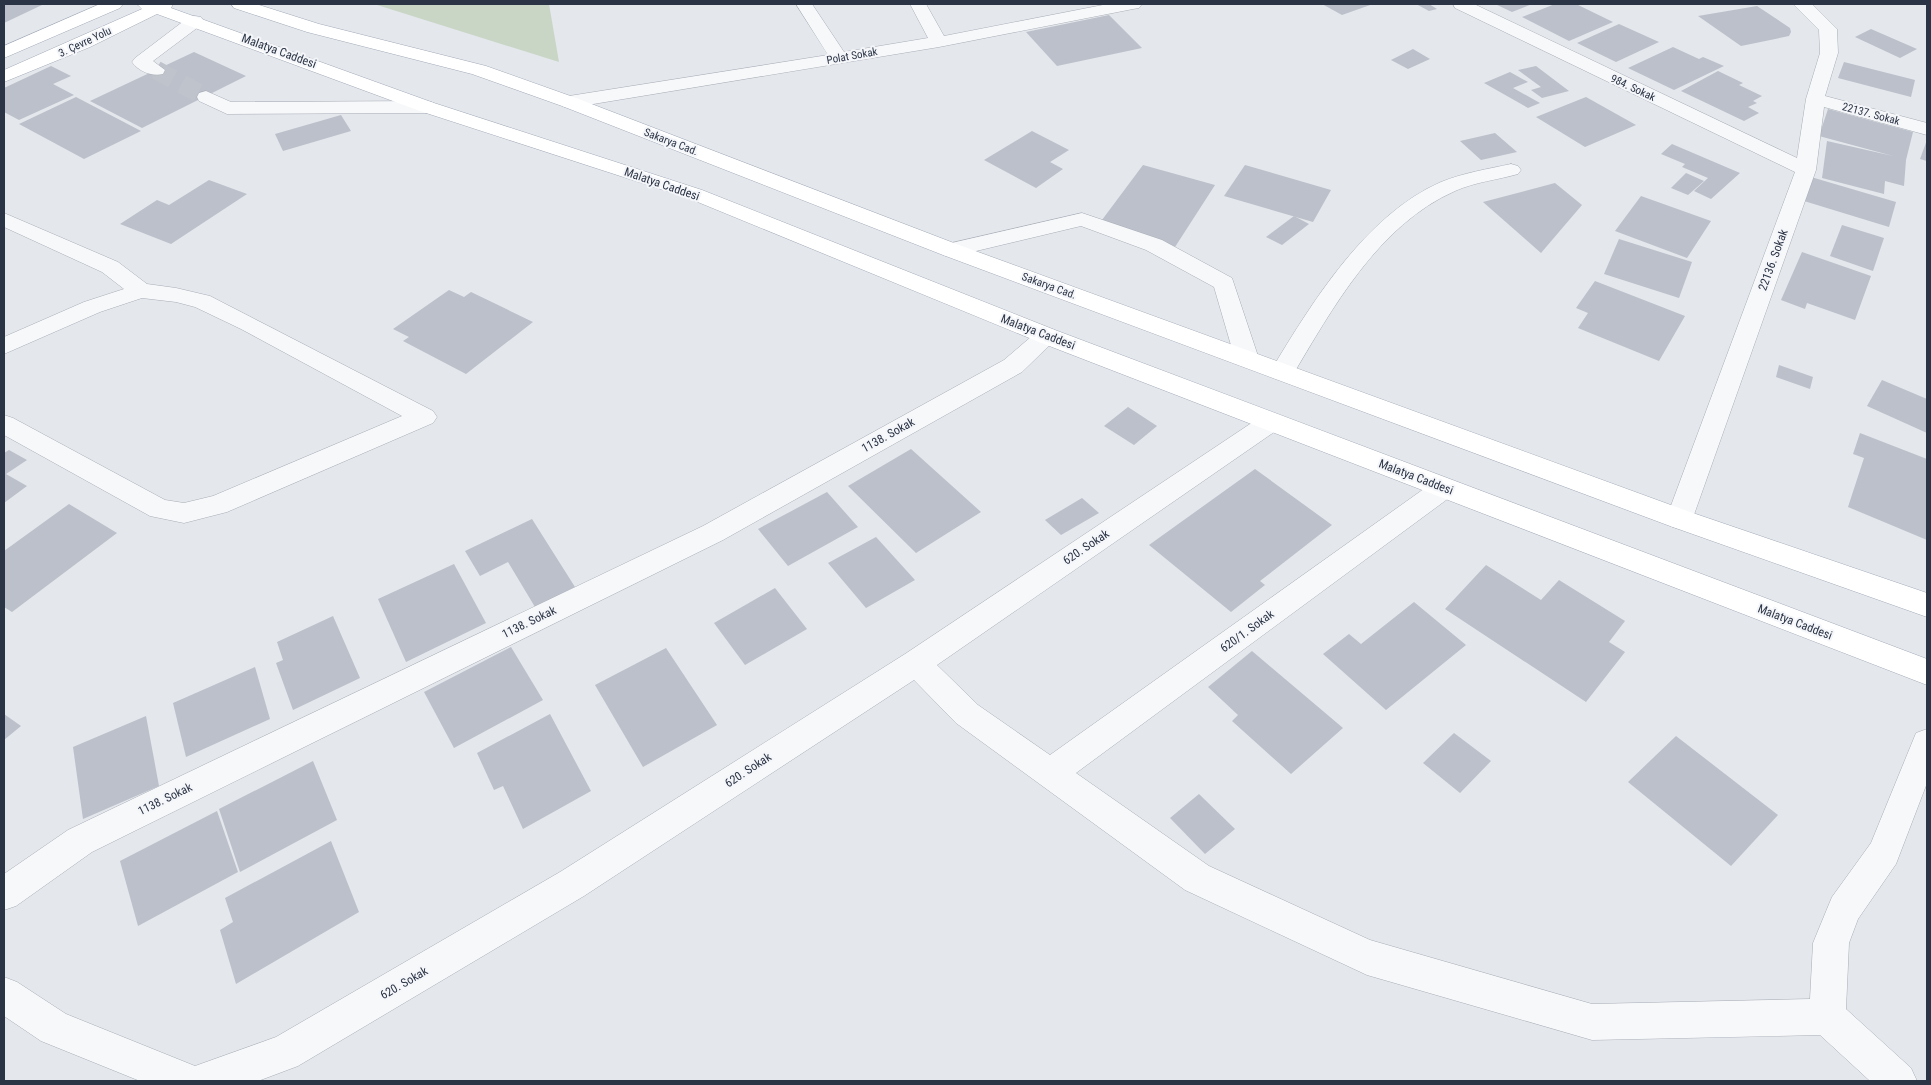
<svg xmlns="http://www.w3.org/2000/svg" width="1931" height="1085" font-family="'Roboto Condensed',sans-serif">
	<rect width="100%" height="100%" fill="#e4e7ec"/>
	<polygon fill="#c9d6c5" points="374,4 549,4 559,62"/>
	<g fill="#bbc0ca">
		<polygon points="4,4 40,4 42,5 4,23"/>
		<polygon points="1322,4 1373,4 1342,15"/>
		<polygon points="1416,4 1429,4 1437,9 1429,11"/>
		<polygon points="1495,4 1532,4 1512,12"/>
		<polygon points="1555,4 1576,4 1613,22 1569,41 1522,17"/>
		<polygon points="1757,6 1790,28 1791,32 1789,36 1741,46 1698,16"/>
		<polygon points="1109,15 1142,48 1057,66 1026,32"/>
		<polygon points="1619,24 1659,42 1616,62 1577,43"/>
		<polygon points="1871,29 1917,49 1900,58 1855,37"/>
		<polygon points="1673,47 1699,59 1703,57 1724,66 1674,90 1628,68"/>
		<polygon points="1413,49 1430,59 1408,69 1391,60"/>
		<polygon points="194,52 246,76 142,128 90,101"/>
		<polygon points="1844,62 1915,80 1911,97 1838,78"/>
		<polygon points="51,66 71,76 53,84 74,95 19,120 4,112 4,88"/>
		<polygon points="1536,66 1569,91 1542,98 1531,90 1541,87 1518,70"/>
		<polygon points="1718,71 1743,83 1739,85 1762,96 1753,101 1757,103 1748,107 1759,113 1744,121 1681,91"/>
		<polygon points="1510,72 1528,82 1513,88 1540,103 1528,108 1484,83"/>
		<polygon points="76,97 141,131 84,159 19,124"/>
		<polygon points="1586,97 1636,125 1585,147 1536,117"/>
		<polygon points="1828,109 1913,132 1906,160 1904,186 1885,181 1884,194 1822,178 1827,141 1893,156 1819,136"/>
		<polygon points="341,115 351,131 283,151 275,134"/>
		<polygon points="1032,131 1069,150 1050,162 1063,169 1036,188 984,160"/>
		<polygon points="1495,133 1517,152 1481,160 1460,141"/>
		<polygon points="1927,140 1927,161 1920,159"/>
		<polygon points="1672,144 1740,173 1711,199 1694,191 1708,178 1682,167 1685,164 1661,154"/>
		<polygon points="1143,165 1215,185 1175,247 1099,224"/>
		<polygon points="1245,165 1331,190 1313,222 1224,196"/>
		<polygon points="1686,173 1704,181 1688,195 1671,188"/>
		<polygon points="1811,177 1896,202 1889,227 1804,201"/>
		<polygon points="209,180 247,194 171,244 120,224 157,200 169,205"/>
		<polygon points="1555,183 1582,205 1541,253 1483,202"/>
		<polygon points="1641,196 1711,221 1687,258 1615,231"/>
		<polygon points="1294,216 1309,224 1282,245 1266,237"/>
		<polygon points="1842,225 1884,238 1873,271 1830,256"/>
		<polygon points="1619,239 1692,262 1679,298 1604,274"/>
		<polygon points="1802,252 1871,276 1855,320 1807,303 1805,309 1781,300"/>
		<polygon points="1595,281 1685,316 1659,361 1578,328 1588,313 1576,308"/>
		<polygon points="449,290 464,297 471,292 533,322 466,374 403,341 409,337 393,329"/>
		<polygon points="1779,365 1813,377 1810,389 1776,377"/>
		<polygon points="1882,380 1927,399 1927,433 1867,406"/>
		<polygon points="1128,407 1157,426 1134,445 1104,426"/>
		<polygon points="1860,433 1927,459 1927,540 1848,507 1864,458 1853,454"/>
		<polygon points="911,449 981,512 916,553 848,486"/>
		<polygon points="9,450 27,460 6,474 27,486 4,503 4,453"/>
		<polygon points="1255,469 1332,525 1260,581 1265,585 1231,612 1149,545"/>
		<polygon points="827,492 858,527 788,566 758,529"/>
		<polygon points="1082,498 1099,513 1061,535 1045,520"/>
		<polygon points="69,504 117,533 12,612 4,607 4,551"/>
		<polygon points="532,519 575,587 535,607 508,562 480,576 465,551"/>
		<polygon points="876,537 915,580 866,608 828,563"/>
		<polygon points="454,564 486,623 406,662 378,599"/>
		<polygon points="1486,565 1541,600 1559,580 1625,621 1609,642 1625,652 1586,702 1445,609"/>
		<polygon points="775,588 807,629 745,665 714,623"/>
		<polygon points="1414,602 1466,645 1386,710 1323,654 1349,634 1361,644"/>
		<polygon points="333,616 360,678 293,710 276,663 283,660 277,642"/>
		<polygon points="511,647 543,700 454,748 424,692"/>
		<polygon points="666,648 717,725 643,767 595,685"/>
		<polygon points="1252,651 1343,728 1291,774 1232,721 1238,715 1208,687"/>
		<polygon points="255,667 270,719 186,757 173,703"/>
		<polygon points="4,714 21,726 4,740"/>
		<polygon points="550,714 591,791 523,829 503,786 494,790 477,753"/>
		<polygon points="146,716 159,786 83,819 73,747"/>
		<polygon points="1454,733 1491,761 1460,793 1423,763"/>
		<polygon points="1676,736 1778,815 1731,866 1628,782"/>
		<polygon points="313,761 337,820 240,872 219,809"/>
		<polygon points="1199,794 1235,829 1205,854 1170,818"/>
		<polygon points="217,811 238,872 138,926 120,861"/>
		<polygon points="331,841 359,912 236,984 220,930 233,922 225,898"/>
	</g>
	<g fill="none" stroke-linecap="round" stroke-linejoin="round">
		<polyline stroke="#bfc3cb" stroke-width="19" stroke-dasharray="19 10" stroke-linecap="butt" points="156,70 206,97"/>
		<g stroke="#a9aeb7" stroke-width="1">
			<g id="minor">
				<polygon points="796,4 812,4 844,52 928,38 910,4 926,4 944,36 1108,4 1142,4 1139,8 1133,9 939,47 569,108 562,106 559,102 562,98 569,96 828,55"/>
				<polygon points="1453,4 1474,4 1797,158 1806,99 1820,53 1819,30 1793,4 1812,4 1837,29 1838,53 1825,96 1927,123 1927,135 1824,107 1816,170 1690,526 1680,529 1670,526 1666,519 1795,172 1455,8"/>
				<path d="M195,16L201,17L204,21L201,25L153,61L165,70L163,74C152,77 138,71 132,62L135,58L189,17Z"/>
				<polygon points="206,91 231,102 427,101 434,103 437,107 434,111 427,113 227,114 199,101 197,97 199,93"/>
				<path d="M1511,164L1518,166L1521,170L1518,174C1497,180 1475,182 1455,191C1378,225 1332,309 1291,378L1282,380L1273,378L1270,372C1311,304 1365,215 1441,182C1463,173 1488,169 1511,164Z"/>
				<polygon points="4,213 118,262 147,284 176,288 210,296 433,411 437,417 433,423 227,512 184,523 150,516 4,435 4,415 13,418 165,500 184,503 213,496 402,416 241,329 195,307 176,302 142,298 100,312 4,354 4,337 84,302 124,289 102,272 4,227"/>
				<polygon points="1082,213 1162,240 1232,278 1259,359 1255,365 1247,367 1239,365 1235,359 1214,287 1146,250 1081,226 951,257 943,255 940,250 943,245"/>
				<polygon points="1047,328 1055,330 1059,336 1022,372 723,540 92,852 16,906 4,910 4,874 68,830 703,526 1004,360 1039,330"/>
				<polygon points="1271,413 1280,416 1284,422 1280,428 937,665 978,705 1050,755 1435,481 1444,478 1453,481 1457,488 1453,495 1076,773 1209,866 1370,940 1592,1004 1810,999 1813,943 1827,909 1832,897 1871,843 1916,733 1927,729 1927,783 1896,864 1858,919 1849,943 1846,1009 1911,1068 1917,1081 1870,1081 1820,1035 1592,1040 1367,975 1185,890 956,723 914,680 584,896 298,1066 258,1081 140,1081 41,1041 4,1016 4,977 17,982 66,1014 195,1066 276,1037 560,872 905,654 1262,416"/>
			</g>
		</g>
		<g stroke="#a3abb8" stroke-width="1">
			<g id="major">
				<polygon points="100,4 123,4 120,8 4,58 4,46"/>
				<polygon points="137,4 173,4 171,8 434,103 702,190 1055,330 1927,659 1927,685 1039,342 688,198 420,111 157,14 90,47 4,82 4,70 142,9"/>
				<polygon points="231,4 256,4 319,24 486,66 576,98 959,245 1690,512 1927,593 1927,617 1670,526 943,255 562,106 472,74 307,32 234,8"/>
			</g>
		</g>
		<use href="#minor" fill="#f7f8fa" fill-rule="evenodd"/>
		<use href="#major" fill="#fff" fill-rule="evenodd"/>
	</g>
	<g text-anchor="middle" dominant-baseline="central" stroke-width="4" stroke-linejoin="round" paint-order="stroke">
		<g font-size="11" fill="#2b3445" stroke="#f4f6f9">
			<text transform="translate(85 42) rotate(-25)">3. Çevre Yolu</text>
			<text transform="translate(852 56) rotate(-10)">Polat Sokak</text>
			<text transform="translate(1633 88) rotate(25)">984. Sokak</text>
			<text transform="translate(1871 114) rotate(15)">22137. Sokak</text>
			<text transform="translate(671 142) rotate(21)">Sakarya Cad.</text>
			<text transform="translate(1049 286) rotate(20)">Sakarya Cad.</text>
		</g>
		<g font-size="12" fill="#2b3445" stroke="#f4f6f9">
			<text transform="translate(279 51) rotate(20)">Malatya Caddesi</text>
			<text transform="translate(662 184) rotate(19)">Malatya Caddesi</text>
			<text transform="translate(1773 260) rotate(-70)">22136. Sokak</text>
			<text transform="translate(1038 332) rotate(21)">Malatya Caddesi</text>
			<text transform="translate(888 435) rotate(-29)">1138. Sokak</text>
			<text transform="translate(1416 477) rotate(21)">Malatya Caddesi</text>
			<text transform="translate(1086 547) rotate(-34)">620. Sokak</text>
			<text transform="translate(529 622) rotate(-26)">1138. Sokak</text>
			<text transform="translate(1795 622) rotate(21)">Malatya Caddesi</text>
			<text transform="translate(1247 631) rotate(-36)">620/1. Sokak</text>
			<text transform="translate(748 770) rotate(-33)">620. Sokak</text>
			<text transform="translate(165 799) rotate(-26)">1138. Sokak</text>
			<text transform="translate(404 983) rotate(-30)">620. Sokak</text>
		</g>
	</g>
	<rect width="1931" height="1085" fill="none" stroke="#2b3445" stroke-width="10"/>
</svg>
